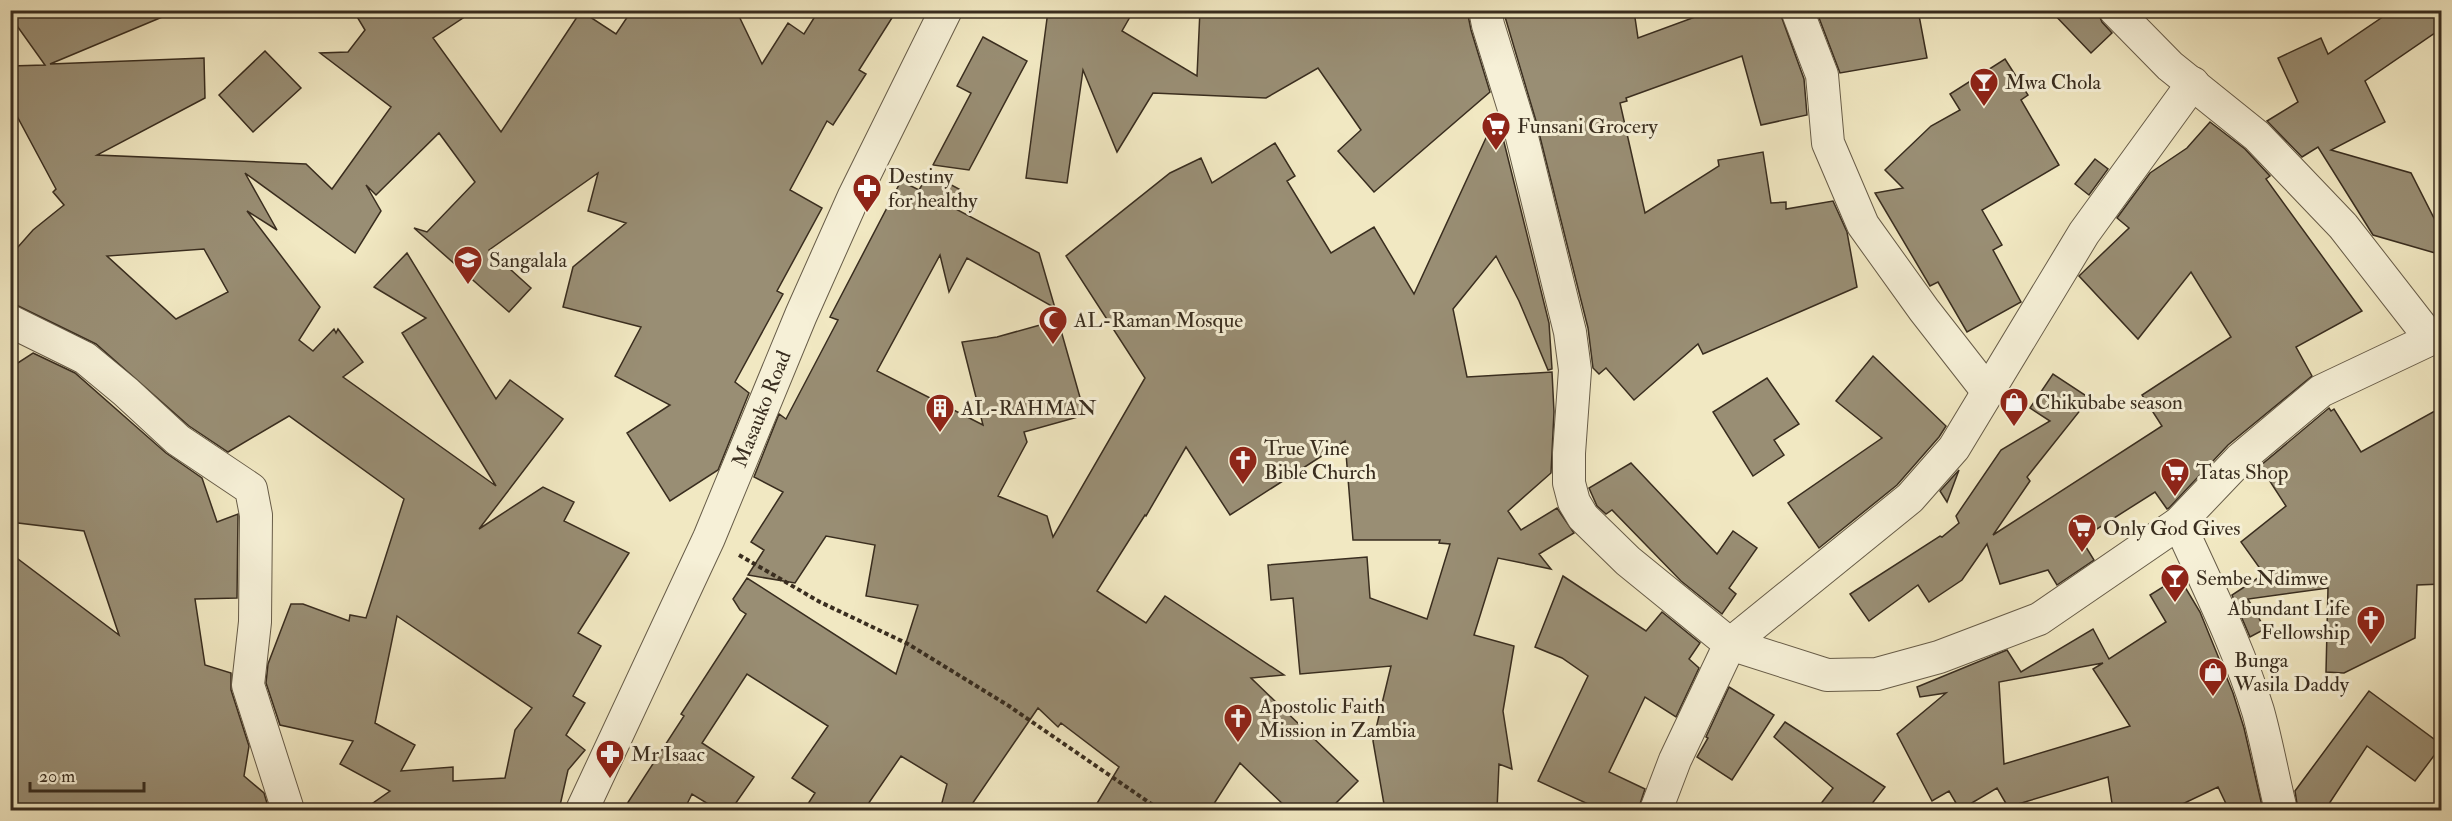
<svg xmlns="http://www.w3.org/2000/svg" width="2452" height="821" font-family="'IM FELL Double Pica',serif">
	<rect width="100%" height="100%" fill="#f1e8c2"/>
	<filter id="stains"><feTurbulence type="fractalNoise" baseFrequency=".00333" numOctaves="4"/><feColorMatrix values="0 0 0 0 .2 0 0 0 0 .09 0 0 0 0 .02 0 0 0 .5 -.17"/></filter>
	<radialGradient id="worn" r=".72"><stop offset=".6" stop-color="#630" stop-opacity="0"/><stop offset="1" stop-color="#630" stop-opacity=".3"/></radialGradient>
	<g fill="#998e74" stroke="#392d1f" stroke-width="1.5" fill-rule="evenodd">
		<path d="M10,10H179L50,64L204,58L205,98L97,155L306,164L332,189L391,107L320,53L348,52L365,30L353,10H475L433,38L501,132L581,11L616,34L632,10H736L762,64L788,23L804,34L819,10H897L859,70L866,74L833,125L827,121L790,190L822,208L777,291L783,294L735,382L749,393L718,470L670,501L627,433L670,405L615,376L641,327L563,307L573,267L626,223L588,211L598,173L489,250L531,288L509,312L414,228L427,232L475,182L439,133L376,195L366,185L381,211L355,253L245,173L277,230L247,211L320,307L299,340L313,351L334,329L336,333L338,329L363,362L343,377L496,486L402,333L426,318L374,287L407,253L496,399L510,380L563,419L479,529L543,487L574,502L564,521L629,553L578,633L601,646L573,696L585,703L566,735L585,750L568,770L559,810H363L390,791L340,764L353,741L280,725L266,683L268,664L291,604H303L349,621L350,615L366,618L404,499L289,416L228,452L189,426L96,344L10,302V256L33,230L64,205L53,192L56,189L10,103V66L45,65L10,16ZM204,249L228,292L176,319L107,256ZM397,616L532,708L515,730L505,778L453,781V767L401,771L415,745L375,723Z"/>
		<polygon points="1134,10 1122,31 1197,76 1200,10 1467,10 1471,30 1490,92 1374,192 1338,151 1361,130 1318,68 1266,98 1153,93 1117,152 1083,70 1067,183 1026,178 1048,11"/>
		<polygon points="1503,10 1634,11 1638,38 1714,10 1779,10 1804,79 1807,115 1761,125 1742,56 1626,98 1627,101 1620,103 1645,213 1719,166 1718,160 1763,152 1771,203 1786,202 1786,209 1833,201 1847,232 1857,287 1703,354 1698,344 1634,400 1606,368 1599,374 1593,368 1588,328 1536,121"/>
		<polygon points="1816,10 1918,10 1927,58 1840,73"/>
		<polygon points="2050,10 2097,10 2102,22 2112,33 2091,53"/>
		<polygon points="2393,10 2442,10 2442,28 2365,81 2385,122 2331,150 2411,173 2442,234 2442,255 2373,235 2318,147 2302,157 2267,121 2298,102 2278,58 2321,38 2328,54"/>
		<polygon points="983,37 1027,61 969,170 933,165 971,93 957,86"/>
		<polygon points="265,51 301,88 253,132 219,95"/>
		<polygon points="2005,59 2028,95 2021,100 2059,165 1982,210 2002,245 1993,250 2021,302 1967,332 1938,282 1930,286 1875,193 1903,188 1885,170 1931,126 1960,110 1950,94"/>
		<polygon points="1497,114 1549,323 1552,369 1548,370 1519,301 1496,256 1453,309 1467,377 1552,372 1554,412 1551,473 1508,511 1521,530 1557,508 1574,533 1539,554 1551,569 1498,558 1474,635 1514,646 1503,711 1512,769 1499,764 1497,810 1385,810 1373,741 1391,666 1300,674 1293,598 1271,600 1268,565 1367,557 1370,598 1427,619 1450,544 1439,543 1440,540 1353,540 1345,441 1230,515 1186,447 1146,516 1145,515 1097,591 1146,623 1165,596 1284,675 1251,678 1358,781 1329,810 1289,810 1240,763 1210,810 1093,810 1119,767 1061,723 1058,727 1038,708 968,810 940,810 947,784 901,756 864,810 804,810 815,793 792,778 828,726 747,674 702,743 754,777 731,810 718,810 692,794 684,810 623,810 684,716 681,714 746,614 740,610 733,599 747,578 896,674 918,605 866,596 875,545 826,536 795,583 748,575 764,550 751,542 783,492 754,477 779,414 786,419 838,320 830,317 901,181 919,190 929,173 959,189 950,206 1039,253 1055,308 967,258 949,292 940,255 877,371 983,425 962,342 997,337 1058,320 1085,415 1024,432 1027,442 998,496 1047,516 1053,537 1145,378 1066,256 1170,173 1201,158 1212,183 1275,143 1295,176 1287,181 1331,253 1374,227 1414,294"/>
		<polygon points="2210,122 2245,149 2270,176 2266,179 2362,311 2296,347 2312,376 2228,445 2169,508 2167,509 2155,492 2081,539 2094,560 2057,585 2048,570 2000,584 1987,544 1962,580 1929,602 1918,585 1869,621 1850,594 1940,536 1942,537 1959,523 1956,516 2001,450 2050,421 2030,408 2053,374 2088,397 2086,403 2027,477 2030,481 1993,535 2162,426 2142,395 2231,337 2191,272 2138,339 2079,276 2129,228 2117,218 2150,173 2187,148"/>
		<polygon points="2095,159 2108,169 2089,195 2075,184"/>
		<polygon points="33,353 75,373 166,453 202,478 217,522 238,514 237,598 195,599 205,665 231,673 231,690 249,746 244,776 264,793 269,810 10,810 10,553 119,635 84,531 10,522 10,368"/>
		<polygon points="1873,356 1946,426 1939,437 1897,485 1819,548 1788,503 1882,438 1836,401"/>
		<polygon points="1767,378 1799,424 1774,440 1784,455 1753,476 1713,412"/>
		<polygon points="2442,407 2442,584 2417,585 2415,638 2344,673 2326,672 2328,588 2248,599 2265,629 2250,637 2232,595 2264,574 2241,542 2286,506 2260,466 2329,408 2331,411 2334,409 2361,452"/>
		<polygon points="1631,463 1717,554 1733,531 1757,548 1729,588 1736,594 1722,614 1681,581 1612,510 1606,514 1597,506 1589,488"/>
		<polygon points="1959,470 1947,502 1940,491"/>
		<polygon points="1563,576 1646,631 1662,612 1700,643 1689,659 1699,668 1676,717 1645,697 1609,772 1645,789 1638,810 1601,810 1538,781 1588,676 1562,658 1535,647"/>
		<path d="M2179,577L2200,612L2233,693L2244,728L2263,810H2229L2218,787L2170,810H2113L2108,777L2008,807L1997,788L1960,810L1949,791L1932,801L1897,734L1946,693L1920,697L1917,687L2007,650L2021,672L2093,629L2109,659L2166,622L2150,595ZM2103,663L2093,669L2130,726L2004,764L1999,682Z"/>
		<polygon points="1729,687 1774,715 1732,780 1697,757 1708,738 1706,737"/>
		<polygon points="2369,691 2442,745 2415,781 2367,746 2325,810 2298,810 2295,791"/>
		<polygon points="1785,722 1885,787 1867,810 1816,810 1833,788 1774,737"/>
	</g>
	<g fill="none" stroke-linecap="round" stroke-linejoin="round">
		<g stroke="#675c48" stroke-width="34">
			<g id="minor">
				<polyline points="1485,10 1488,25 1519,125 1570,332 1575,370 1569,453 1569,483 1574,502 1583,517 1628,561 1730,644 1827,675 1877,674 1939,657 2039,619 2179,523 2240,459 2321,391 2431,339 2343,226 2257,136 2170,66 2115,10"/>
				<polyline points="1797,10 1822,75 1828,143 1863,225 1924,310 1988,392"/>
				<polyline points="10,321 85,358 126,392 178,440 251,489 256,515 255,622 248,685 288,810"/>
				<path d="M2179,523C2207,585 2238,646 2258,711C2267,743 2273,778 2281,810"/>
				<polyline points="582,810 709,538 801,315 854,196 946,10"/>
				<polyline points="1656,810 1675,760 1730,644 1910,498 1954,448 2084,233 2193,83"/>
			</g>
		</g>
		<g stroke="#392d1f" stroke-width="4" stroke-dasharray="4.5 3" stroke-linecap="butt">
			<polyline points="739,555 820,602 908,644 1009,706 1160,810"/>
			<polyline points="1254,810 1257,809 1259,810"/>
		</g>
		<use href="#minor" stroke="#f6f0d7" stroke-width="32"/>
	</g>
	<defs>
		<g id="bar-pin" transform="scale(1.5)"><path d="M0 17L-7.5 6A9.5 9.5 0 1 1 7.5 6Z" fill="#8f2418" stroke="#f6f0d7"/><path d="M-6-5H6L.8 .8V4.5H3.5V6h-7V4.5H-.8V.8Z" fill="#fff"/></g>
		<g id="supermarket-pin" transform="scale(1.5)"><path d="M0 17L-7.5 6A9.5 9.5 0 1 1 7.5 6Z" fill="#8f2418" stroke="#f6f0d7"/><path d="M-6-5.5h2.5l.6 2H6L4.5 2H-2.5L-4.4-4H-6ZM-1.5 3.2a1.3 1.3 0 1 0 .1 0ZM3 3.2a1.3 1.3 0 1 0 .1 0Z" fill="#fff"/></g>
		<g id="pharmacy-pin" transform="scale(1.5)"><path d="M0 17L-7.5 6A9.5 9.5 0 1 1 7.5 6Z" fill="#8f2418" stroke="#f6f0d7"/><path d="M-2-6h4v4h4v4h-4v4h-4v-4h-4v-4h4Z" fill="#fff"/></g>
		<g id="school-pin" transform="scale(1.5)"><path d="M0 17L-7.5 6A9.5 9.5 0 1 1 7.5 6Z" fill="#8f2418" stroke="#f6f0d7"/><path d="M0-5L7-2L0 1L-7-2ZM-4 1L0 2.5L4 1V4Q0 6-4 4Z" fill="#fff"/></g>
		<g id="mosque-pin" transform="scale(1.5)"><path d="M0 17L-7.5 6A9.5 9.5 0 1 1 7.5 6Z" fill="#8f2418" stroke="#f6f0d7"/><path d="M3.5-4.9A6 6 0 1 0 3.5 4.9A5 5 0 1 1 3.5-4.9Z" fill="#fff"/></g>
		<g id="shop-pin" transform="scale(1.5)"><path d="M0 17L-7.5 6A9.5 9.5 0 1 1 7.5 6Z" fill="#8f2418" stroke="#f6f0d7"/><path d="M-5-2.5h2.3a2.7 3.5 0 0 1 5.4 0H5L5.5 6h-11ZM-1.5-2.5h3a1.5 2.3 0 0 0-3 0Z" fill="#fff"/></g>
		<g id="building-pin" transform="scale(1.5)"><path d="M0 17L-7.5 6A9.5 9.5 0 1 1 7.5 6Z" fill="#8f2418" stroke="#f6f0d7"/><path d="M-4-6H4V6H1V3H-1V6H-4ZM-2.5-4.3h1.7v1.8h-1.7ZM.8-4.3h1.7v1.8H.8ZM-2.5-1h1.7V.8h-1.7ZM.8-1h1.7V.8H.8Z" fill="#fff"/></g>
		<g id="church-pin" transform="scale(1.5)"><path d="M0 17L-7.5 6A9.5 9.5 0 1 1 7.5 6Z" fill="#8f2418" stroke="#f6f0d7"/><path d="M-1.2-6h2.4v3.5h3.3v2.4h-3.3V6h-2.4V-.1h-3.3v-2.4h3.3Z" fill="#fff"/></g>
	</defs>
	<g fill-rule="evenodd">
		<use href="#bar-pin" x="1984" y="82"/>
		<use href="#supermarket-pin" x="1496" y="126"/>
		<use href="#pharmacy-pin" x="867" y="188"/>
		<use href="#school-pin" x="468" y="260"/>
		<use href="#mosque-pin" x="1053" y="320"/>
		<use href="#shop-pin" x="2014" y="402"/>
		<use href="#building-pin" x="940" y="408"/>
		<use href="#church-pin" x="1243" y="460"/>
		<use href="#supermarket-pin" x="2175" y="472"/>
		<use href="#supermarket-pin" x="2082" y="528"/>
		<use href="#bar-pin" x="2175" y="578"/>
		<use href="#church-pin" x="2371" y="620"/>
		<use href="#shop-pin" x="2213" y="672"/>
		<use href="#church-pin" x="1238" y="718"/>
		<use href="#pharmacy-pin" x="610" y="754"/>
	</g>
	<g text-anchor="middle" dominant-baseline="central" stroke-width="6" stroke-linejoin="round" paint-order="stroke">
		<g font-size="21" fill="#392d1f" stroke="#f6f0d7" text-anchor="start">
			<text x="2005" y="82">Mwa Chola</text>
			<text x="1517" y="126">Funsani Grocery</text>
			<text x="888" y="176">Destiny<tspan x="888" dy="24">for healthy</tspan></text>
			<text x="489" y="260">Sangalala</text>
			<text x="1074" y="320">AL-Raman Mosque</text>
			<text x="2035" y="402">Chikubabe season</text>
			<text x="961" y="408">AL-RAHMAN</text>
			<text x="1264" y="448">True Vine<tspan x="1264" dy="24">Bible Church</tspan></text>
			<text x="2196" y="472">Tatas Shop</text>
			<text x="2103" y="528">Only God Gives</text>
			<text x="2196" y="578">Sembe Ndimwe</text>
			<text x="2350" y="608" text-anchor="end">Abundant Life<tspan x="2350" dy="24">Fellowship</tspan></text>
			<text x="2234" y="660">Bunga<tspan x="2234" dy="24">Wasila Daddy</tspan></text>
			<text x="1259" y="706">Apostolic Faith<tspan x="1259" dy="24">Mission in Zambia</tspan></text>
			<text x="631" y="754">Mr Isaac</text>
		</g>
		<g font-size="21" fill="#392d1f" stroke="#f6f0d7">
			<text transform="translate(762 409) rotate(-68)">Masauko Road</text>
		</g>
	</g>
	<rect width="2452" height="821" fill="none" stroke="#f1e8c2" stroke-width="36"/>
	<rect x="12" y="12" width="2428" height="797" fill="none" stroke="#392d1f" stroke-width="3"/>
	<rect x="18" y="18" width="2416" height="785" fill="none" stroke="#392d1f" stroke-width="1.5"/>
	<path d="M30 782v9h114v-9" fill="none" stroke="#392d1f" stroke-width="3"/>
	<text x="39" y="782" font-size="18" fill="#392d1f" stroke="#f6f0d7" stroke-width="4.5" paint-order="stroke">20 m</text>
	<rect width="100%" height="100%" filter="url(#stains)"/>
	<rect width="100%" height="100%" fill="url(#worn)"/>
</svg>
